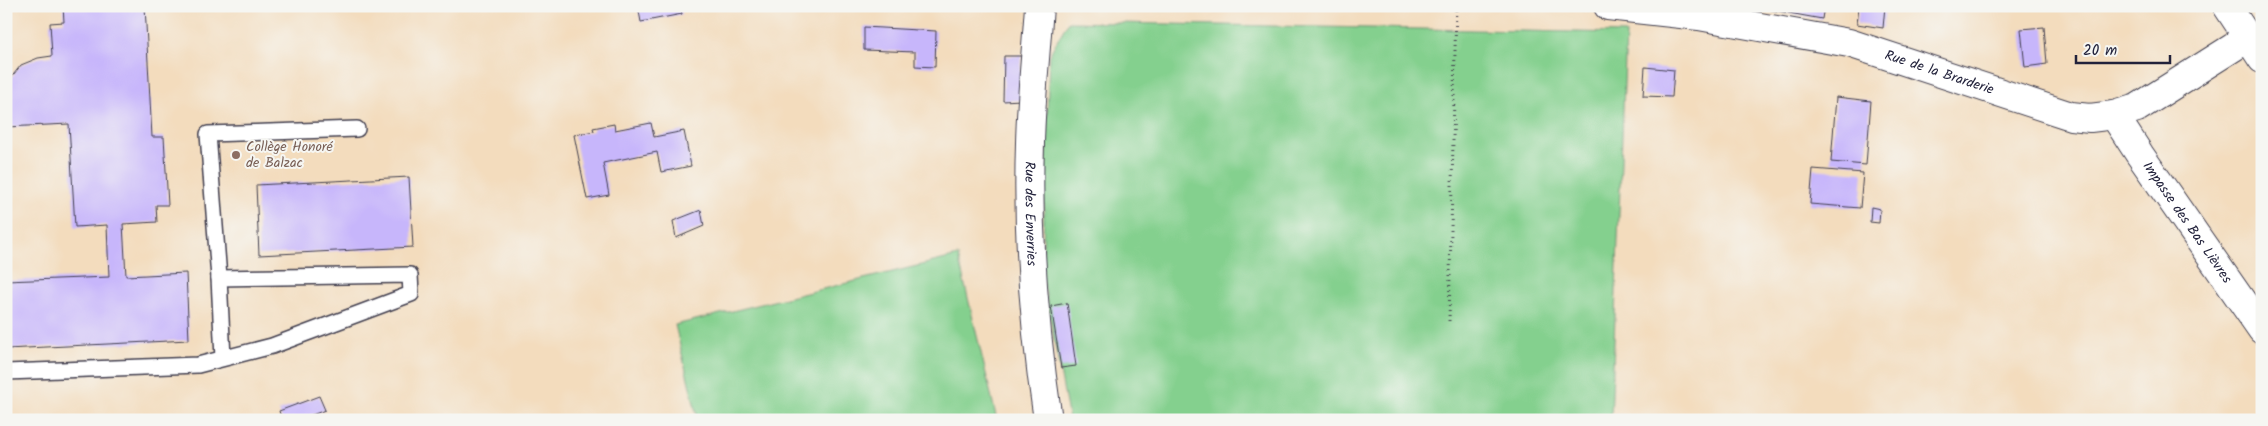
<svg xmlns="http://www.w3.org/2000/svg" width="2268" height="426" font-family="Kalam,sans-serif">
	<rect width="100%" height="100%" fill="#f6f6f2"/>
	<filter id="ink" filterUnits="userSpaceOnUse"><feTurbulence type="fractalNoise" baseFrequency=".02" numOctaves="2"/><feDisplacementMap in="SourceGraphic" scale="10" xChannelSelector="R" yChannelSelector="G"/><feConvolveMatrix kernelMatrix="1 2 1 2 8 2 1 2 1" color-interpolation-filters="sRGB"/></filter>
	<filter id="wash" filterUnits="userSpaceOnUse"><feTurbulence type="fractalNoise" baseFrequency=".0096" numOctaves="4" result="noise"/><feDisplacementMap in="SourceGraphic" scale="20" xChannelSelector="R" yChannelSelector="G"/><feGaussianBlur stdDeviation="1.12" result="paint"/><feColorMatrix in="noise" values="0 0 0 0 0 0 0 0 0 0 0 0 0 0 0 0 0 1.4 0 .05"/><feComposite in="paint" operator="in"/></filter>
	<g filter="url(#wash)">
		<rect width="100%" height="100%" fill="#f3dcbd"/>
		<g fill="#84d08e" stroke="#537964">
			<polygon points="1068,22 1626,33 1611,420 1069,420 1042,274 1049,55"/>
			<polygon points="958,256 997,420 698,420 675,325"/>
		</g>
		<g id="blocks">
			<g fill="#c7b6fb">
				<polygon points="63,6 145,6 152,137 164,137 168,205 156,205 157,222 123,224 126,276 186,273 189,340 6,349 6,281 109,277 107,225 75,227 69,124 6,127 6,84 21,65 38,58 52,56 50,23 64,22"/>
				<polygon points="638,6 680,6 682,14 641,22"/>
				<polygon points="1750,6 1824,6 1822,19"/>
				<polygon points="1859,6 1885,6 1883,28 1857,24"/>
				<polygon points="864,27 936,31 935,67 915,66 915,52 864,50"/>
				<polygon points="2044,27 2047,64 2025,67 2021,29"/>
				<polygon points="1004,56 1021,56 1021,100 1003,101"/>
				<polygon points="1645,67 1674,70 1672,97 1643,96"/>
				<polygon points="1836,97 1871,101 1866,165 1831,162"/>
				<polygon points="651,123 654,137 684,131 691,166 661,172 657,152 603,163 609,195 587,199 574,135 594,131 593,128 614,124 615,130"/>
				<polygon points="1813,169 1863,173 1860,208 1810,204"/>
				<polygon points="409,177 413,247 259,255 256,185"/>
				<polygon points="1871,207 1880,209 1879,223 1870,222"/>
				<polygon points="701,210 704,226 676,238 673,221"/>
				<polygon points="1067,303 1076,366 1061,368 1051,306"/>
				<polygon points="319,396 325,410 299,420 282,420 279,411"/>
			</g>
		</g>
	</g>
	<g filter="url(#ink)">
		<use href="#blocks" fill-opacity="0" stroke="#413e4e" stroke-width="1"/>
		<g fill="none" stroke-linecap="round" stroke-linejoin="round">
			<g stroke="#413e4e" stroke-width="18">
				<g id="service">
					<polyline points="223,358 219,278 208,134 357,129"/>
					<polyline points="6,372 198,365 272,346 411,294 410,275 219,278"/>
				</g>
			</g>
			<g stroke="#413e4e" stroke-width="30">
				<g id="minor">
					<path id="s1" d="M1039,6C1036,52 1031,97 1030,143C1027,236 1034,328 1048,420"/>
					<path id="s2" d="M1608,6L1699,16L1849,43L2071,116L2090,118L2114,115L2137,108L2248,38"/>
					<polyline points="2227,6 2262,59"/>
					<path id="s3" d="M2114,115L2140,155L2262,330"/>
				</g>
			</g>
			<polyline stroke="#413e4e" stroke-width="3" stroke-dasharray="1 4" stroke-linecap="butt" points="1449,321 1456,6"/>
			<use href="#service" stroke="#fff" stroke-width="15"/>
			<use href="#minor" stroke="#fff" stroke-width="28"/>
		</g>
	</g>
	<circle fill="#8d6e63" stroke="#f6f6f2" stroke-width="2" cx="236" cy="155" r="5"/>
	<g text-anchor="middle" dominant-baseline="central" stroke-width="4" stroke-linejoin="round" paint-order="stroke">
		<g font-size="14" fill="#22223b" stroke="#f6f6f2">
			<text stroke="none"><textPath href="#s2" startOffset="339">Rue de la Brarderie</textPath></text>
			<text stroke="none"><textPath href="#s1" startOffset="208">Rue des Enverries</textPath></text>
			<text stroke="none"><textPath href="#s3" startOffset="130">Impasse des Bas Lièvres</textPath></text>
		</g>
		<g font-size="14" fill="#785e54" stroke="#f6f6f2" text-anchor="start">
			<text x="246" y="147">Collège Honoré<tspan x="246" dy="16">de Balzac</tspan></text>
		</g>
	</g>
	<rect width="2268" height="426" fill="none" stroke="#f6f6f2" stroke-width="25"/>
	<path d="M2076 55v8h94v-8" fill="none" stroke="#22223b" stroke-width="2.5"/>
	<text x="2083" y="55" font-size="15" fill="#22223b" stroke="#f6f6f2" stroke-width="4" paint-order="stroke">20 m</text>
</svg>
